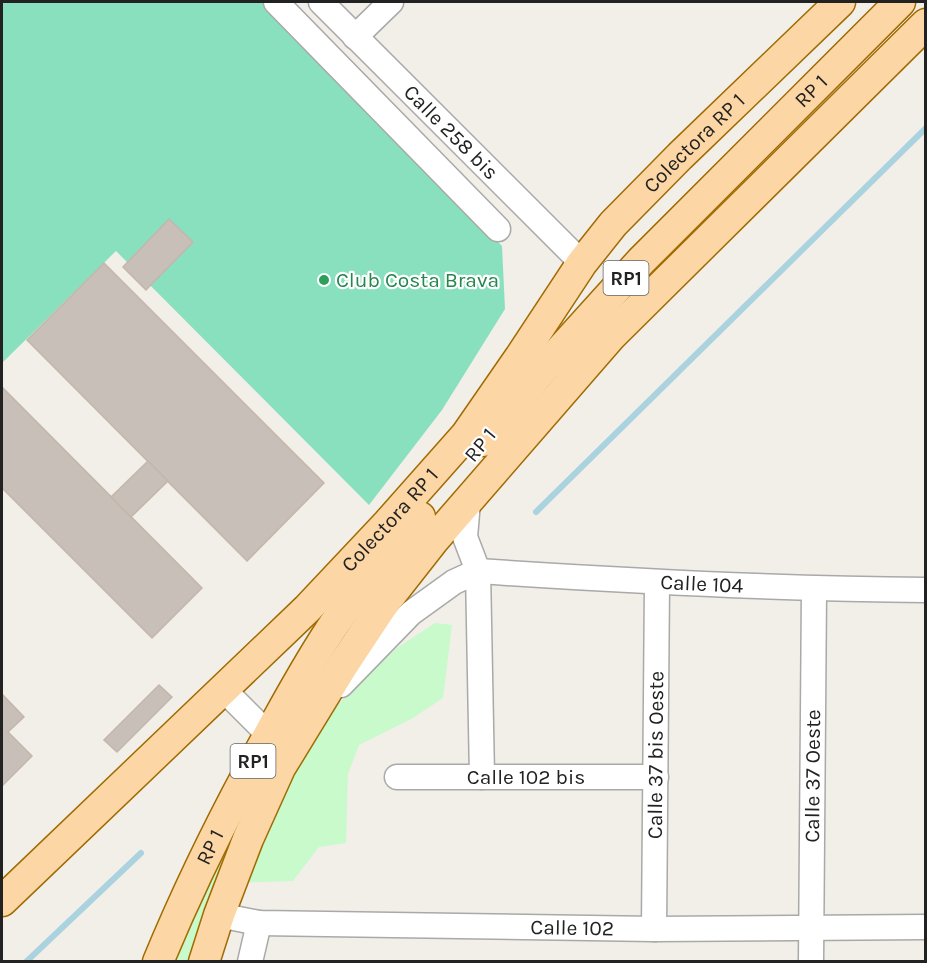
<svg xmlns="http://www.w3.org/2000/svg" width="927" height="963" font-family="Karla,sans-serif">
	<rect width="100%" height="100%" fill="#f2efe9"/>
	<g fill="#c8facc">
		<polygon points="435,623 452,625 443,698 413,718 359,745 348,774 346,843 319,847 293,881 235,883 291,770 329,713 397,648"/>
		<polygon points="253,783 196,961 170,962"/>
	</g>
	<polygon fill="#88e0be" points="2,2 263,2 502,246 505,309 442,410 369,505 116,251 2,363"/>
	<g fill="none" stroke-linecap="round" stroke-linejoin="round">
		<g stroke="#aad3df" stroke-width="6">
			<polyline points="536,512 926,128"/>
			<polyline points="26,962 141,853"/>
		</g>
	</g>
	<g fill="#c7bfb8" stroke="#c4b6ab" stroke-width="1.5">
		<polygon points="169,219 193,242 146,290 123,267"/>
		<polygon points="104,263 324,483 247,561 27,340"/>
		<polygon points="2,387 202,588 152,638 2,488"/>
		<polygon points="148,461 168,481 131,517 111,497"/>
		<polygon points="159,685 172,697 117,752 104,740"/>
		<polygon points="2,694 24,717 8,732 32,756 2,786"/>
	</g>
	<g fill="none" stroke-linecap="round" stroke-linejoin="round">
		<g stroke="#a9a9a9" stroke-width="27">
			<g id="minor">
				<polyline points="276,2 498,229"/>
				<path id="s1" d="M321,2L582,263"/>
				<polyline points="355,37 391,2"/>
				<polyline points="468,502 465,537 478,571 482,777"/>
				<path id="s2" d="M341,685L411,613L454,582L478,571C627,581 776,589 926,590"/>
				<polyline points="223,689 269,735 284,741"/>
				<path id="s3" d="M397,777H656"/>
				<path id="s4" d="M219,915L259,923L654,929L926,927"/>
				<path id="s5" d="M654,929L657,583"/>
				<polyline points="250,962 259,923"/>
				<path id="s6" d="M811,962L814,590"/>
			</g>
		</g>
		<g stroke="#a06b00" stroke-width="33">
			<g id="major">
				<path id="s7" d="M483,441L537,376L641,261L900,2"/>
				<path id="s8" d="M2,901L307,609L388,523L466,435L520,357L582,263L613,224L680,156L840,2"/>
				<path id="s9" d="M158,962C191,882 228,808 270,733C291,695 312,656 337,620C362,584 392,551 420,517"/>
				<polyline points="204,962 219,915 248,839 280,768 343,665 382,606 433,541 612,335 926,24"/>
			</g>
		</g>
		<use href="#minor" stroke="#fff" stroke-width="24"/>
		<use href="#major" stroke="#fcd6a4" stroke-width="30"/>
	</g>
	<circle fill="#2e9e5b" stroke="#fff" stroke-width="2" cx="324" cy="280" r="6"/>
	<g text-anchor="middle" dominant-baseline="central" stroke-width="4.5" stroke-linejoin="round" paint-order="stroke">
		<g fill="#fff" stroke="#646464" stroke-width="1.5">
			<rect x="603.5" y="261" width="45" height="34" rx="4.5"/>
			<rect x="230.5" y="744" width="45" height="34" rx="4.5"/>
		</g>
		<g font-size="20" font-weight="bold" fill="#222">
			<text x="626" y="278">RP1</text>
			<text x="253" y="761">RP1</text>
		</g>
		<g font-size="21" fill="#222" stroke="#fff">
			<text stroke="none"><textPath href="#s7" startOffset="480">RP 1</textPath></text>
			<text stroke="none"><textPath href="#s1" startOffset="184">Calle 258 bis</textPath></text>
			<text stroke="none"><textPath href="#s8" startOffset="1030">Colectora RP 1</textPath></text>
			<text transform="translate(480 445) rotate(-50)">RP 1</text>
			<text stroke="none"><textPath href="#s8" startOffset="544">Colectora RP 1</textPath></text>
			<text stroke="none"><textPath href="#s2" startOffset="404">Calle 104</textPath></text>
			<text stroke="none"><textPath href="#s5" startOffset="174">Calle 37 bis Oeste</textPath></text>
			<text stroke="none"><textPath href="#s6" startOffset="186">Calle 37 Oeste</textPath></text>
			<text stroke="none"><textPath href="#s3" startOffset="129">Calle 102 bis</textPath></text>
			<text stroke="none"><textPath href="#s9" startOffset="126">RP 1</textPath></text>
			<text stroke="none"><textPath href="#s4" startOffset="354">Calle 102</textPath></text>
		</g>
		<g font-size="21" fill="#27864d" stroke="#fff" text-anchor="start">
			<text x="336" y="280">Club Costa Brava</text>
		</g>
	</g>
	<rect width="927" height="963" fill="none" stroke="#222222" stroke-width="6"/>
</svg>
